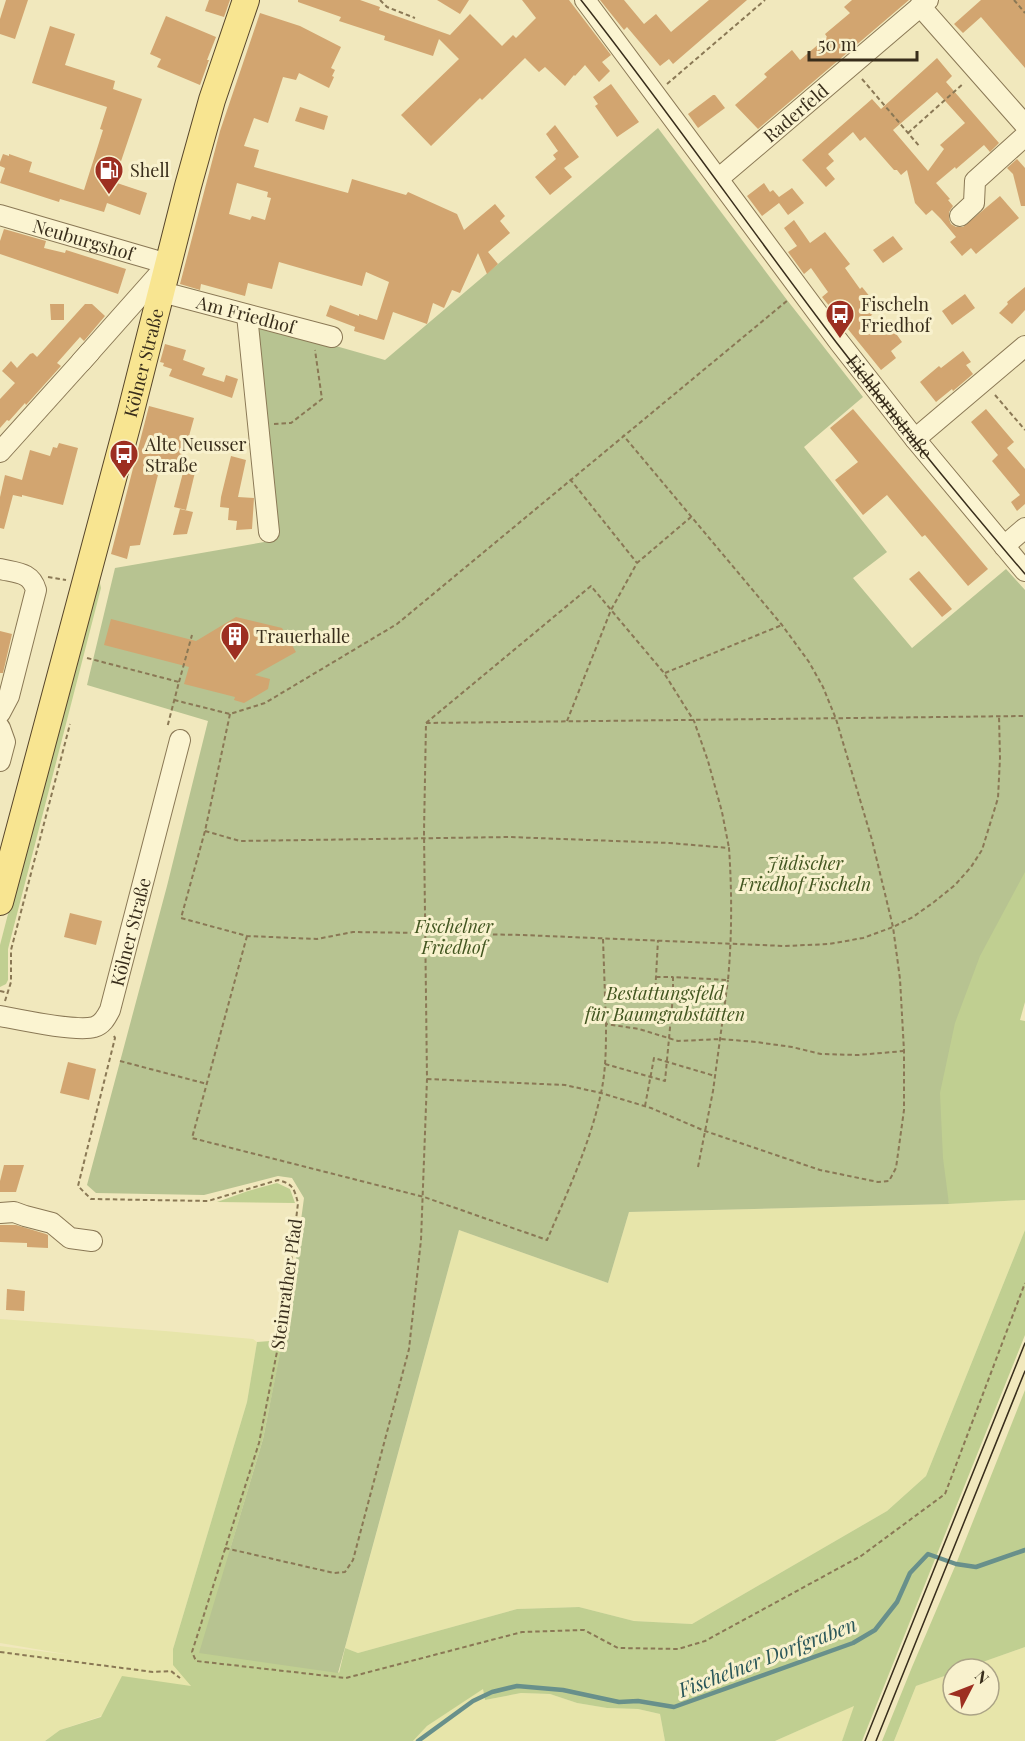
<svg xmlns="http://www.w3.org/2000/svg" width="1025" height="1741" font-family="'Playfair Display',serif">
	<rect width="100%" height="100%" fill="#f1e8bd"/>
	<g fill="#e7e5aa">
		<polygon points="1025,1200 1025,1230 926,1476 887,1511 692,1624 634,1621 579,1607 517,1609 358,1653 345,1648 459,1230 608,1283 629,1212 949,1204"/>
		<polygon points="0,1319 165,1331 253,1339 257,1342 247,1402 173,1649 191,1686 60,1730 45,1741 0,1741 0,1646 71,1655 0,1643"/>
		<polygon points="1025,1647 1025,1741 894,1741 916,1686 953,1673 953,1705 989,1705 989,1669 963,1669"/>
		<polygon points="483,1688 485,1700 521,1693 550,1694 577,1703 607,1708 638,1709 660,1714 665,1741 413,1741 427,1726"/>
		<polygon points="855,1705 842,1741 775,1741"/>
	</g>
	<g fill="#c0cf91">
		<polygon points="97,570 101,588 8,949 8,980 6,984 0,987 0,945"/>
		<polygon points="1025,840 1025,1002 1020,1020 1025,1021 1025,1200 949,1204 934,1148 931,1081 975,880"/>
		<polygon points="277,1183 290,1189 295,1203 217,1202 248,1191"/>
		<polygon points="1025,1230 1025,1335 862,1741 842,1741 854,1706 775,1741 665,1741 660,1714 638,1709 607,1708 577,1703 550,1694 521,1693 485,1700 483,1689 427,1726 413,1741 45,1741 60,1730 101,1717 122,1676 191,1686 173,1665 173,1649 247,1402 257,1342 283,1340 263,1439 230,1550 339,1673 345,1648 358,1653 517,1609 579,1607 634,1621 692,1624 887,1511 926,1476"/>
		<polygon points="1025,1390 1025,1647 963,1669 953,1669 953,1673 916,1686 894,1741 882,1741 912,1667 956,1564"/>
	</g>
	<polygon fill="#b7c391" points="658,128 787,300 863,397 804,447 887,552 853,578 912,648 1006,569 1025,590 1025,872 980,956 955,1023 940,1093 943,1158 949,1204 629,1212 608,1283 459,1230 338,1673 199,1653 263,1439 290,1302 304,1198 292,1178 278,1176 204,1195 96,1193 87,1185 167,886 208,721 87,685 115,568 276,540 255,323 385,360"/>
	<g fill="none" stroke-linecap="round" stroke-linejoin="round">
		<polyline stroke="#68908b" stroke-width="4.5" points="418,1741 473,1701 492,1692 517,1686 563,1690 619,1702 638,1701 674,1707 853,1643 875,1630 897,1602 910,1573 928,1554 956,1564 976,1567 1025,1550"/>
	</g>
	<g fill="#d2a570" fill-rule="evenodd">
		<polygon points="6,0 28,0 15,39 0,34 0,19"/>
		<polygon points="209,0 230,0 224,17 205,11"/>
		<polygon points="298,0 360,0 380,7 379,10 450,35 470,14 502,46 513,35 516,38 536,18 522,0 569,0 611,55 602,62 610,71 599,82 585,65 575,76 574,75 565,86 545,67 539,72 525,58 482,100 480,98 431,146 401,115 459,59 439,39 433,56 384,40 385,36 339,21 341,17 298,2"/>
		<polygon points="437,0 469,0 460,14"/>
		<polygon points="600,0 624,0 644,24 656,14 671,32 709,0 747,0 673,64 669,59 660,66 627,27 624,30"/>
		<polygon points="852,0 909,0 758,129 735,105 767,77 764,74 792,50 800,60 827,37 825,34 850,13 844,7"/>
		<polygon points="981,0 1025,0 1025,68 981,17 963,33 954,24"/>
		<path d="M260,13L300,26L341,47L331,68L335,70L332,76L334,77L329,88L299,73L296,80L283,77L268,123L254,118L244,146L259,150L254,167L348,193L352,179L406,195L408,192L457,214L464,230L495,204L505,216L500,221L510,233L488,252L498,264L487,274L478,253L460,293L452,290L444,308L433,303L427,324L393,312L384,340L354,331L355,327L326,316L330,305L359,316V314L377,320L389,282L366,272L362,286L279,262L272,289L248,283L245,296L201,284L200,290L180,284L220,131ZM237,183L268,192L267,197L271,198L265,220L252,216L250,220L229,214Z"/>
		<polygon points="166,16 216,37 207,60 209,60 200,85 157,67 161,59 150,54"/>
		<polygon points="50,26 75,34 65,65 115,81 113,89 142,99 114,182 147,193 140,215 107,203 104,212 60,199 59,202 0,183 5,168 0,166 0,162 3,154 9,156 9,154 32,162 29,172 84,190 103,130 100,129 107,107 32,83"/>
		<path d="M937,58L952,76L946,82L999,143L990,152L984,145L956,169L955,167L936,183L950,199L948,200L953,206L949,212V219L951,224L956,227H963L1000,196L1019,218L976,254L971,248L962,256L950,242L956,237L941,219L932,210L926,215L915,203L907,170L901,175L897,170H894L865,137L860,141L853,132L828,154L834,161L826,168L835,179L826,187L802,160L872,99L881,109ZM937,92L965,123L940,145L944,149L928,171L893,130Z"/>
		<polygon points="611,84 639,122 617,137 595,106 598,104 593,97"/>
		<polygon points="713,95 715,95 725,108 698,128 688,114"/>
		<polygon points="300,107 328,116 324,130 295,121"/>
		<polygon points="555,125 579,157 564,168 572,177 550,195 535,177 556,159 553,155 558,151 546,134"/>
		<polygon points="1017,159 1025,168 1025,206 1021,206 1013,174 1007,168"/>
		<polygon points="764,183 770,192 773,190 779,197 792,188 804,203 788,215 779,203 762,216 747,196"/>
		<polygon points="794,220 810,243 825,232 850,264 845,268 860,289 862,287 880,309 871,315 884,334 892,328 902,342 891,351 896,358 881,370 822,297 828,292 811,268 804,274 788,252 797,246 784,228"/>
		<polygon points="4,229 46,241 44,248 65,253 66,250 126,269 118,294 0,254 0,241"/>
		<polygon points="893,236 903,249 883,263 873,250"/>
		<polygon points="1025,287 1025,310 1012,324 999,313 1008,304 1007,302"/>
		<polygon points="965,294 975,308 952,325 942,311"/>
		<polygon points="50,304 64,304 64,320 51,320"/>
		<polygon points="85,304 92,304 105,316 84,341 80,337 57,363 61,366 26,405 25,403 9,421 7,420 0,428 0,399 15,383 2,371 11,361 17,368 30,354 33,353 37,357"/>
		<polygon points="165,344 186,350 183,360 205,368 202,375 224,382 226,375 238,379 232,398 169,376 172,369 163,366 164,363 160,362"/>
		<polygon points="963,351 971,362 966,365 973,374 953,391 952,389 936,402 920,382 939,366 941,368"/>
		<polygon points="149,406 194,418 179,472 160,467 140,545 130,546 127,559 111,554"/>
		<polygon points="853,409 988,569 968,586 925,535 922,537 887,495 863,515 835,480 858,462 830,428"/>
		<polygon points="986,409 1014,442 1007,448 1025,469 1025,504 1017,511 1011,502 1020,495 992,461 998,455 971,422"/>
		<polygon points="59,443 78,448 63,505 22,495 22,497 13,495 4,529 0,528 0,497 5,475 22,480 30,450 50,456 53,447 57,448"/>
		<polygon points="231,456 246,460 238,497 254,498 252,529 236,530 237,521 228,520 229,508 220,507 221,497"/>
		<polygon points="185,465 196,468 186,510 174,507"/>
		<polygon points="180,509 193,512 187,534 173,535"/>
		<polygon points="919,571 952,609 942,617 909,579"/>
		<polygon points="236,617 282,628 296,652 255,675 270,679 268,689 244,703 234,700 235,697 184,684 189,667 104,645 111,619 196,641"/>
		<polygon points="0,631 12,634 3,673 0,673"/>
		<polygon points="70,913 102,921 96,945 64,937"/>
		<polygon points="68,1062 96,1069 89,1100 60,1093"/>
		<polygon points="4,1165 24,1165 16,1192 0,1192 0,1181"/>
		<polygon points="0,1225 16,1225 46,1234 48,1235 48,1248 27,1247 27,1243 0,1242"/>
		<polygon points="7,1289 25,1291 24,1311 6,1310"/>
	</g>
	<g fill="none" stroke-linecap="round" stroke-linejoin="round">
		<g stroke="#8a7855" stroke-width="22">
			<g id="minor">
				<path id="s1" d="M585,0L839,342L915,439L1025,571"/>
				<polyline points="920,6 1025,125"/>
				<path id="s2" d="M718,179L928,0"/>
				<path id="s3" d="M0,215L168,264L81,362"/>
				<polyline points="960,216 974,203 975,181 1025,136"/>
				<path id="s4" d="M162,292L332,337"/>
				<polyline points="247,315 269,532"/>
				<polyline points="915,439 1025,346"/>
				<polyline points="0,452 90,352"/>
				<polyline points="1004,546 1025,528"/>
				<path d="M0,569C17,573 31,572 36,590L9,696L0,713"/>
				<polyline points="0,728 5,742 0,761"/>
				<path id="s5" d="M0,1016C21,1020 77,1032 94,1027C102,1025 106,1018 110,1010L180,740"/>
				<polyline points="0,1213 14,1212 25,1216 52,1223 70,1238 92,1241"/>
			</g>
		</g>
		<g stroke="#57452a" stroke-width="28">
			<g id="major">
				<path id="s6" d="M0,902L130,415L188,186L212,100L246,0"/>
			</g>
		</g>
		<g stroke="#8a7855" stroke-width="2" stroke-dasharray="4.5 3" stroke-linecap="butt">
			<polyline points="380,0 387,7 415,18"/>
			<polyline points="1014,0 1025,13"/>
			<polyline points="862,79 920,147"/>
			<polyline points="667,84 765,0"/>
			<polyline points="908,133 964,83"/>
			<polyline points="995,395 1025,430"/>
			<polyline points="274,424 291,423 322,399 315,350"/>
			<polyline points="570,479 637,563"/>
			<polyline points="48,577 66,580"/>
			<polyline points="87,658 179,682 167,728"/>
			<polyline points="665,673 782,625"/>
			<polyline points="179,682 192,635"/>
			<polyline points="174,700 230,714 265,703 397,624 788,300"/>
			<polyline points="230,714 205,831 181,918 247,936 317,939 353,932 425,933 522,935 785,946 829,944 863,938 893,927 913,917 934,902 955,885 971,867 982,850 998,798 1000,758 999,716"/>
			<polyline points="567,721 611,610 637,563 691,517"/>
			<polyline points="426,723 591,586 664,673 694,721 708,761 722,812 729,848"/>
			<path d="M205,831L240,841L509,837L669,843L729,848C732,892 732,936 728,980L673,977V996L604,994"/>
			<path d="M247,936L192,1138L424,1197L547,1240C567,1193 590,1144 601,1093C606,1070 606,1047 606,1024"/>
			<polyline points="603,939 606,1024 639,1029 678,1041 721,1039 756,1042 792,1047 821,1054 858,1055 904,1051"/>
			<polyline points="656,977 673,977"/>
			<polyline points="0,991 8,993"/>
			<polyline points="655,995 658,940"/>
			<polyline points="5,1001 11,982 11,950 70,724"/>
			<path d="M114,1036L115,1038L78,1186L91,1199L208,1201L278,1180C293,1184 294,1188 298,1203L286,1306L259,1443L192,1652L196,1661L346,1678L522,1632L584,1630L618,1648L678,1649L705,1641L861,1556L945,1494L1025,1283"/>
			<polyline points="120,1061 207,1084"/>
			<polyline points="605,1064 665,1081 673,996"/>
			<polyline points="427,1079 565,1085 601,1093 651,1108 705,1131 820,1170 878,1182 889,1181 896,1168 904,1110 904,1051 900,979 893,927 872,840 836,719 823,687 809,662 782,625 623,435"/>
			<polyline points="645,1106 654,1058 715,1076"/>
			<polyline points="698,1167 713,1091 728,980"/>
			<polyline points="225,1548 334,1573 345,1572 353,1560 409,1349 421,1240 427,1079 424,832 426,723 1025,716"/>
			<polyline points="0,1652 153,1672 171,1671 180,1678"/>
		</g>
		<use href="#minor" stroke="#fbf4d1" stroke-width="20"/>
		<use href="#major" stroke="#f8e591" stroke-width="26"/>
		<g stroke="#382d1b" stroke-width="1.5">
			<path d="M581,0C669,112 750,229 836,342C897,421 960,498 1025,574"/>
			<polyline points="865,1741 1025,1343"/>
			<polyline points="876,1741 1025,1371"/>
		</g>
	</g>
	<defs>
		<g id="fuel-pin" transform="scale(1.5)"><path d="M0 17L-7.5 6A9.5 9.5 0 1 1 7.5 6Z" fill="#9d2f21" stroke="#f8f1cd"/><path d="M-5.5-6h7V0h2V4h1.3V-2.5L3-4.5l.8-.8L6-3V5H2.5V1h-1V6h-7ZM-4.2-4.7v3.2H.2V-4.7Z" fill="#fff"/></g>
		<g id="bus-pin" transform="scale(1.5)"><path d="M0 17L-7.5 6A9.5 9.5 0 1 1 7.5 6Z" fill="#9d2f21" stroke="#f8f1cd"/><path d="M-5-6H5V4H4V6H2V4H-2V6H-4V4H-5ZM-3.5-4V0h7V-4ZM-3.5 1.2v1.5H-2V1.2ZM2 1.2v1.5H3.5V1.2Z" fill="#fff"/></g>
		<g id="building-pin" transform="scale(1.5)"><path d="M0 17L-7.5 6A9.5 9.5 0 1 1 7.5 6Z" fill="#9d2f21" stroke="#f8f1cd"/><path d="M-4-6H4V6H1V3H-1V6H-4ZM-2.5-4.3h1.7v1.8h-1.7ZM.8-4.3h1.7v1.8H.8ZM-2.5-1h1.7V.8h-1.7ZM.8-1h1.7V.8H.8Z" fill="#fff"/></g>
	</defs>
	<g fill-rule="evenodd">
		<use href="#fuel-pin" x="109" y="170"/>
		<use href="#bus-pin" x="840" y="314"/>
		<use href="#bus-pin" x="124" y="454"/>
		<use href="#building-pin" x="235" y="636"/>
	</g>
	<g text-anchor="middle" dominant-baseline="central" stroke-width="6" stroke-linejoin="round" paint-order="stroke">
		<g font-size="18" fill="#382d1b" stroke="#f8f1cd">
			<text stroke="none"><textPath href="#s2" startOffset="102">Raderfeld</textPath></text>
			<text stroke="none"><textPath href="#s3" startOffset="87">Neuburgshof</textPath></text>
			<text stroke="none"><textPath href="#s4" startOffset="87">Am Friedhof</textPath></text>
			<text stroke="none"><textPath href="#s6" startOffset="558">Kölner Straße</textPath></text>
			<text stroke="none"><textPath href="#s1" startOffset="508">Eichhornstraße</textPath></text>
			<text stroke="none"><textPath href="#s5" startOffset="200">Kölner Straße</textPath></text>
			<text transform="translate(286 1284) rotate(-82)">Steinrather Pfad</text>
		</g>
		<g font-size="18" fill="#382d1b" stroke="#f8f1cd" text-anchor="start">
			<text x="130" y="170">Shell</text>
			<text x="861" y="304">Fischeln<tspan x="861" dy="21">Friedhof</tspan></text>
			<text x="145" y="444">Alte Neusser<tspan x="145" dy="21">Straße</tspan></text>
			<text x="256" y="636">Trauerhalle</text>
		</g>
		<g font-size="18" font-style="italic" fill="#425620" stroke="#f8f1cd">
			<text x="805" y="863">Jüdischer<tspan x="805" dy="21">Friedhof Fischeln</tspan></text>
			<text x="454" y="926">Fischelner<tspan x="454" dy="21">Friedhof</tspan></text>
			<text x="665" y="993">Bestattungsfeld<tspan x="665" dy="21">für Baumgrabstätten</tspan></text>
		</g>
		<g font-size="20" font-style="italic" fill="#295659" stroke="#f8f1cd">
			<text transform="translate(767 1656) rotate(-21)">Fischelner Dorfgraben</text>
		</g>
	</g>
	<g transform="translate(971 1687) rotate(48)"><circle r="28" fill="#f8f1cd" stroke="#aba386" stroke-width="1.5"/>
	<path d="M0-4.5L10 22L0 15L-10 22Z" fill="#9d2f21"/>
	<text y="-9" font-size="16" font-weight="bold" text-anchor="middle" fill="#382d1b">N</text>
	</g>
	<path d="M809 51v9h108v-9" fill="none" stroke="#382d1b" stroke-width="3"/>
	<text x="818" y="51" font-size="18" fill="#382d1b" stroke="#f8f1cd" stroke-width="4.5" paint-order="stroke">50 m</text>
</svg>
